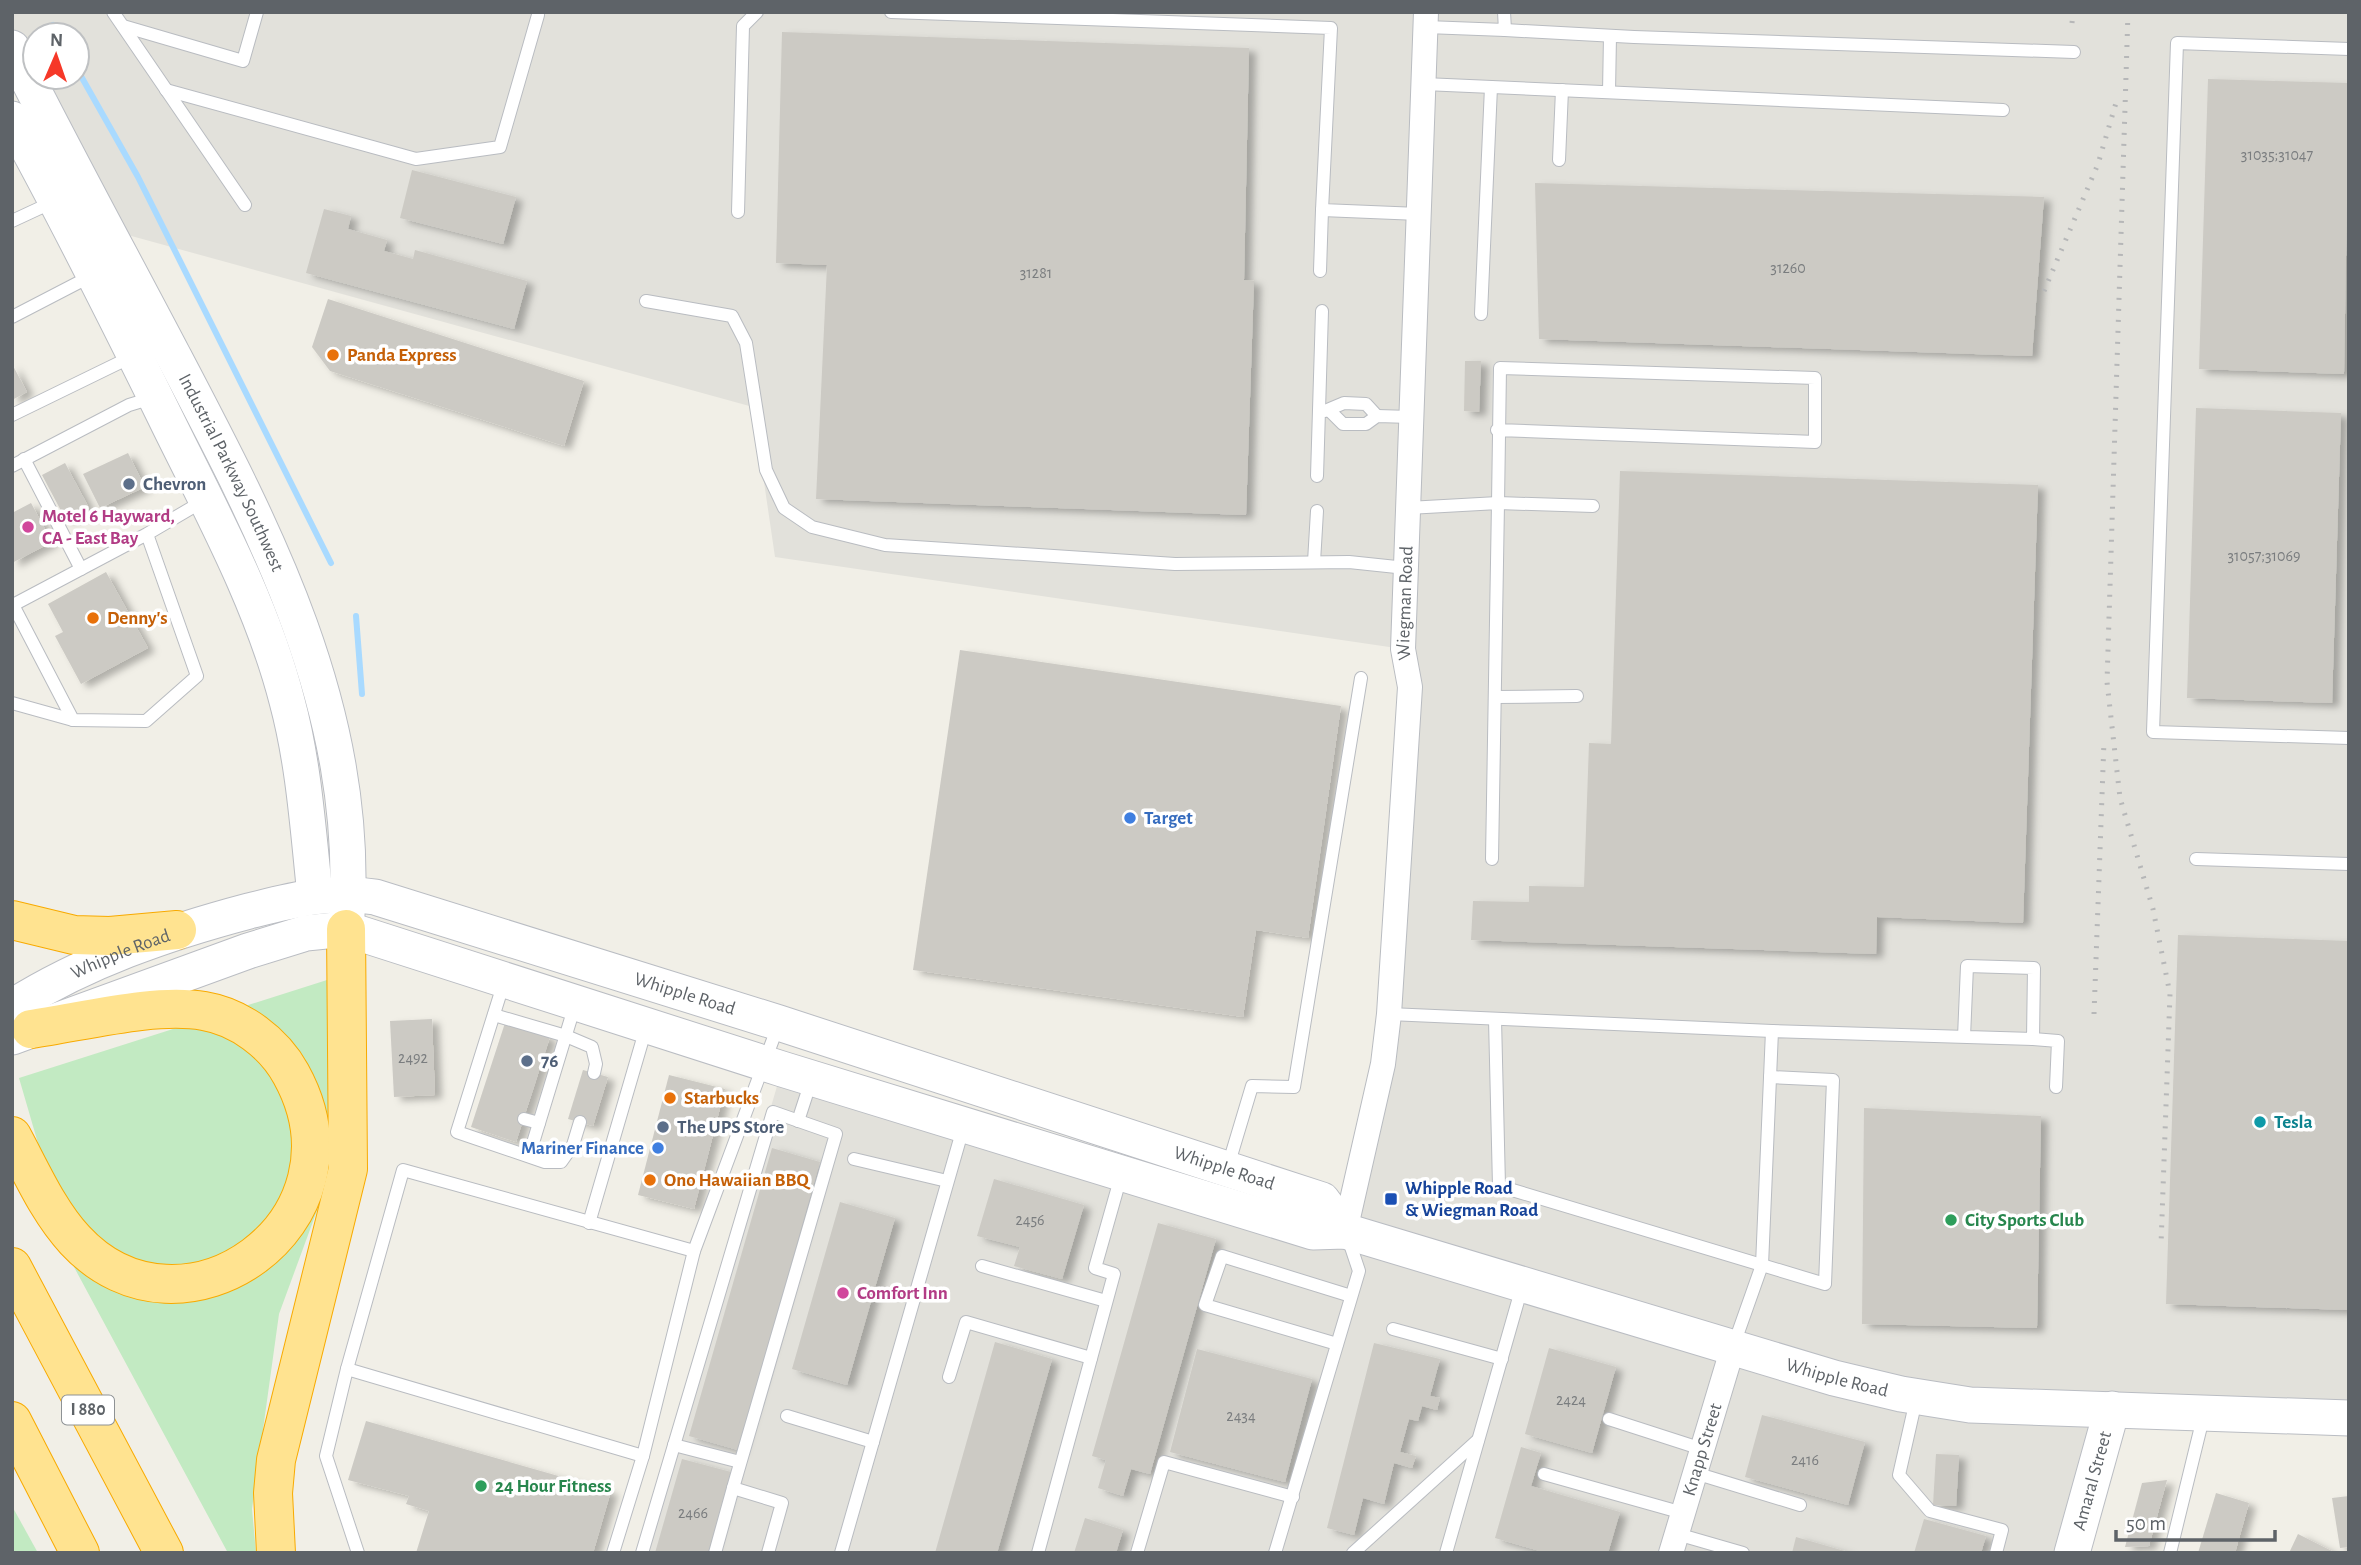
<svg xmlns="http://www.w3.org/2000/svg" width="2361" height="1565" font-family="'Alegreya Sans',sans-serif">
	<defs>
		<filter id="shadow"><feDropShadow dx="7" dy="4" stdDeviation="3.5" flood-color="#0004"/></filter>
	</defs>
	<rect width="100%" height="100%" fill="#f1efe7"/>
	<path fill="#e2e1db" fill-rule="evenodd" d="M12,12H2349V1418L2112,1409L2072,1553H641L782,1069L1345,1231L1383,1064L1403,649L775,557L753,407L106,229L12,48ZM35,35H77V77H35Z"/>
	<g fill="#c2eac2">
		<polygon points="327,980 333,1167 279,1314 252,1509 256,1553 228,1553 74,1267 19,1078"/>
		<polygon points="12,1506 38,1553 12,1553"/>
	</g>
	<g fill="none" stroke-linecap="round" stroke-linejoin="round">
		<g stroke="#a9daff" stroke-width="6">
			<polyline points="53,25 58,35"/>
			<polyline points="77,69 138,177 331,563"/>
			<polyline points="356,616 362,694"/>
		</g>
	</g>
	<g fill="#cccac4" filter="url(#shadow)">
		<polygon points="782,32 1249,48 1244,280 1254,281 1246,515 816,499 827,265 776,263"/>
		<polygon points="2208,79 2349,83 2344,374 2199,369"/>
		<polygon points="412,170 516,197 503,244 400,218"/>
		<polygon points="1535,183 2044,197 2032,356 1539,339"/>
		<polygon points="324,209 351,216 348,229 387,240 384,251 413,259 415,250 527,281 514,329 306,273"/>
		<polygon points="328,299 584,381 564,446 330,371 312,347"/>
		<polygon points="1465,361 1481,361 1479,412 1464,411"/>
		<polygon points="12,364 27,392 12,400"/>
		<polygon points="2196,408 2341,413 2332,703 2187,698"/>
		<polygon points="128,453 145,487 100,508 83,474"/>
		<polygon points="65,463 89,508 66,520 42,475"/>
		<polygon points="1620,471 2038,485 2023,923 1877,917 1876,954 1471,940 1473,901 1529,902 1529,886 1584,887 1589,743 1611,744"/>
		<polygon points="31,503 52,542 12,563 12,513"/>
		<polygon points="106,572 148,648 81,684 55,636 63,632 48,604"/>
		<polygon points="960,650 1341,706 1308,938 1256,930 1243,1017 913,970"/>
		<polygon points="2178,935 2349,941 2349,1310 2166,1304"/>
		<polygon points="432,1019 435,1095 394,1097 390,1021"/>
		<polygon points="505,1023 550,1037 516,1142 471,1127"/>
		<polygon points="583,1070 608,1077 593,1126 568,1119"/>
		<polygon points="669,1075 725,1089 694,1209 638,1195"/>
		<polygon points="1864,1108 2041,1116 2037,1328 1862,1324"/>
		<polygon points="772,1148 820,1162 738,1450 689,1436"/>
		<polygon points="994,1179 1084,1205 1062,1279 1014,1266 1020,1247 977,1236"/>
		<polygon points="840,1202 895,1218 847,1385 792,1369"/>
		<polygon points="1158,1223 1216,1239 1150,1474 1131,1469 1123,1496 1098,1488 1106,1460 1092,1456"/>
		<polygon points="995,1342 1052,1359 997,1553 935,1553"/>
		<polygon points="1374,1343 1440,1359 1430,1396 1440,1398 1437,1410 1422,1406 1418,1421 1409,1419 1400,1452 1416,1456 1412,1468 1394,1463 1384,1504 1363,1498 1354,1535 1327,1528"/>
		<polygon points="1549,1348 1616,1367 1592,1453 1525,1434"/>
		<polygon points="1197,1349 1312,1379 1285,1482 1170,1452"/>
		<polygon points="1762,1415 1865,1442 1848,1505 1745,1477"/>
		<polygon points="366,1421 611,1491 593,1553 416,1553 429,1511 406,1504 409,1496 348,1480"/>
		<polygon points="1521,1447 1541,1453 1531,1486 1620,1512 1608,1553 1547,1553 1495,1538"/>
		<polygon points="1936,1454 1959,1455 1956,1506 1933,1505"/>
		<polygon points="682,1459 731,1472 708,1553 655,1553"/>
		<polygon points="2167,1480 2149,1546 2125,1547 2142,1483"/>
		<polygon points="2216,1493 2249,1503 2235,1553 2198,1553"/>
		<polygon points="2349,1496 2349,1547 2340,1548 2332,1498"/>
		<polygon points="1085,1518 1123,1530 1116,1553 1074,1553"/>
		<polygon points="1924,1519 1986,1536 1981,1553 1914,1553"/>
		<polygon points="2298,1534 2336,1553 2289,1553"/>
		<polygon points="1796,1537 1848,1552 1848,1553 1792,1553"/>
	</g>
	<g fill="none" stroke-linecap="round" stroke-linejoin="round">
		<g stroke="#b9bcc1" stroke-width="14">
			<g id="lane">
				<polyline points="113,12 245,205"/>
				<polyline points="891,12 1331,28 1322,210 1419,214"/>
				<polyline points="123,26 243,61 257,12"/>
				<polyline points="1426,27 1505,30 1504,12"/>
				<polyline points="1505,30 1634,37 2074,52"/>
				<polyline points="2349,49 2177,43 2153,732 2349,738"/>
				<polyline points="1424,84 2003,110"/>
				<polyline points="166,90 416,159 500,147 538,15"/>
				<polyline points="1609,92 1610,36"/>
				<polyline points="1559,160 1562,90"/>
				<polyline points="738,212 743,26 757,12"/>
				<polyline points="12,221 55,201"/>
				<polyline points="1320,271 1322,210"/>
				<polyline points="646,301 732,316 746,343 766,470 784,508 812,527 885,545 1175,564 1349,562 1406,568"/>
				<polyline points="1481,314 1491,87"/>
				<polyline points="12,317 93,275"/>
				<polyline points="1325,411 1344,403 1366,404 1377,416"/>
				<polyline points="1330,411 1343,424 1366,424 1377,416 1411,417"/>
				<polyline points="12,415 131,357"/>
				<polyline points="1497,430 1815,442 1815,378 1500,368 1498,503 1593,506"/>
				<polyline points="24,459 81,569"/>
				<polyline points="12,466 129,405 152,398"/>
				<polyline points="1317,476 1322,311"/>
				<polyline points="1408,508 1498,503 1492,859"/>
				<polyline points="147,534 13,605 73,720 146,721 197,676 147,534 205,500"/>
				<polyline points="1314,562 1317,511"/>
				<polyline points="1496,697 1577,696"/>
				<polyline points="12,703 73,720"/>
				<polyline points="2196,859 2349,864"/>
				<polyline points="504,982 457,1132 545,1162 561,1162 573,1145 580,1122"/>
				<polyline points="1389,1014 1772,1031"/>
				<polyline points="494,1015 566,1036 592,1047 596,1064 594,1073"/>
				<polyline points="1495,1019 1499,1186 1825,1284 1833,1080 1770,1077"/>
				<polyline points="2033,1039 2058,1041 2056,1087"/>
				<polyline points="524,1119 539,1123"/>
				<polyline points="798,1121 811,1081"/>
				<polyline points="529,1156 575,1005"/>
				<polyline points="854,1159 947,1181"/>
				<polyline points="1228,1166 1252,1086 1294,1087 1361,678"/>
				<polyline points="589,1223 646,1028"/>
				<polyline points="982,1266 1106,1301"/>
				<polyline points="1393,1329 1502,1359"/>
				<polyline points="1337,1344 1205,1305 1222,1256 1351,1296"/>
				<polyline points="1733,1347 1762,1265 1772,1031 2033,1039 2034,968 1967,966 1964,1037"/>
				<polyline points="347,1369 326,1456 358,1553"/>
				<polyline points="949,1377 966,1322 1091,1358"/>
				<polyline points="1916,1400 1899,1475 1930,1511 2002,1530 1996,1553"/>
				<polyline points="787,1416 873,1442"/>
				<polyline points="1609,1419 1702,1449"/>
				<polyline points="674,1445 740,1462"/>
				<polyline points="643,1456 347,1369 403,1170 694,1251"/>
				<polyline points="1695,1473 1800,1505"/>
				<polyline points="1544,1474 1683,1513"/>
				<polyline points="1677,1534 1743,1553"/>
				<polyline points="613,1553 643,1456 694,1251 778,1026"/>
				<polyline points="642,1553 773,1112 836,1134 733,1488 782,1503 768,1553"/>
				<polyline points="715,1553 733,1488"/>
				<polyline points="841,1553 964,1125"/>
				<polyline points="1038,1553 1114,1274 1095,1268 1121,1176"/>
				<polyline points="1137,1553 1164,1462 1293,1497"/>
				<polyline points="1275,1553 1359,1271 1348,1238"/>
				<polyline points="1353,1553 1478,1440"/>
				<polyline points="1446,1553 1522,1287"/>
				<polyline points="2170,1553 2204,1414"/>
			</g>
		</g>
		<g stroke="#b9bcc1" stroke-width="26">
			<g id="street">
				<path id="s1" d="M1345,1231L1383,1064L1389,1014L1410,687L1403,649L1426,12"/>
				<path id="s2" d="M1671,1553L1733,1347"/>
			</g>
		</g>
		<g stroke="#babdc3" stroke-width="37">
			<g id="secondary">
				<path id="s3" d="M12,48C64,152 120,254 174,357C267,534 359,709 347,915"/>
				<path d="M12,119C68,221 120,325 171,429C214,516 263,607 287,701C304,764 308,830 315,895"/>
				<path id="s4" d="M12,1007C85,961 166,933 249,911C293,900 330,890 375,897L779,1023L1322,1200L1345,1231"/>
				<path id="s5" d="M12,1037L248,951L306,933L346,929L782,1069L1313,1232L1345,1231L1834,1378L1901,1394L1970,1405L2349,1418"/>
				<path id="s6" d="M2072,1553L2112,1409"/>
			</g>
		</g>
		<g stroke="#f8aa00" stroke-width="40">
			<g id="highway">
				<polyline points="12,920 74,935 110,936 177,930"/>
				<path d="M12,1136C31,1171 48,1211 75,1240C182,1356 373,1222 291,1074C274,1043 240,1017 204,1011C156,1002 81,1022 31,1029"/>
				<polyline points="12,1267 164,1553"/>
				<polyline points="12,1421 80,1553"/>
				<polyline points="276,1553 273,1493 276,1460 348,1169 346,929"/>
			</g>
		</g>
		<use href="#lane" stroke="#fff" stroke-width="12"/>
		<use href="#street" stroke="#fff" stroke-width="24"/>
		<use href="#secondary" stroke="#fff" stroke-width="35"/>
		<use href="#highway" stroke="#ffe390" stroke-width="38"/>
		<g stroke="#b6b7b8" stroke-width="5" stroke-dasharray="2 9" stroke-linecap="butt">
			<polyline points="2128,12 2107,682 2120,798 2153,909 2170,994 2161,1245"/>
			<polyline points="2072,23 2073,12"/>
			<polyline points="2044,291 2098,164 2118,96"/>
			<polyline points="2094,1014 2104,741"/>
		</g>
	</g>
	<g fill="#e8710a" stroke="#fff" stroke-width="2.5">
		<circle cx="333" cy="355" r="7"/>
		<circle cx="93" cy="618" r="7"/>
		<circle cx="670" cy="1098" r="7"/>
		<circle cx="650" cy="1180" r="7"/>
	</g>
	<g fill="#5c6f8a" stroke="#fff" stroke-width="2.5">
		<circle cx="129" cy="484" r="7"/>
		<circle cx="527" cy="1061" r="7"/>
		<circle cx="663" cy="1127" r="7"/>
	</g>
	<g fill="#d1479c" stroke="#fff" stroke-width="2.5">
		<circle cx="28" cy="527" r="7"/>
		<circle cx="843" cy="1293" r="7"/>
	</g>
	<g fill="#3f7fe0" stroke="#fff" stroke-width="2.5">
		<circle cx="1130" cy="818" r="7"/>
		<circle cx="658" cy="1148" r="7"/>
	</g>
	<circle fill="#0f9aa8" stroke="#fff" stroke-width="2.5" cx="2260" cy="1122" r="7"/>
	<rect fill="#1a4fb4" stroke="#fff" stroke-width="2.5" x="1384" y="1192" width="14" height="14" rx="3.5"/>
	<g fill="#2e9e5b" stroke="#fff" stroke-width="2.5">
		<circle cx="1951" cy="1220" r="7"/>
		<circle cx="481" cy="1486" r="7"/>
	</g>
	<g text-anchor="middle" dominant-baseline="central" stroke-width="7" stroke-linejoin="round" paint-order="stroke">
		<g font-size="16" fill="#7a7d7f">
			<text x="2277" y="155">31035;31047</text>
			<text x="1788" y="268">31260</text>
			<text x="1036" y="273">31281</text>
			<text x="2264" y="556">31057;31069</text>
			<text x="413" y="1058">2492</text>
			<text x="1030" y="1220">2456</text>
			<text x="1571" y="1400">2424</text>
			<text x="1241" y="1416">2434</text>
			<text x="1805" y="1460">2416</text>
			<text x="693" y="1513">2466</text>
		</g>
		<rect fill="#fff" stroke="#8e9295" stroke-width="2" x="62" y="1395.5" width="52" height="29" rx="5"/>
		<g font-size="18" font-weight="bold" fill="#5e6368">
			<text x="88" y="1410">I 880</text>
		</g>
		<g font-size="19" font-weight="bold" fill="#c56008" stroke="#fff" text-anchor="start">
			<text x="347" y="355">Panda Express</text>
			<text x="107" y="618">Denny's</text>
			<text x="684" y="1098">Starbucks</text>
			<text x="664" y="1180">Ono Hawaiian BBQ</text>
		</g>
		<g font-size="19" fill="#5e6368" stroke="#fff">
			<text stroke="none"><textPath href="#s3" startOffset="478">Industrial Parkway Southwest</textPath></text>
			<text stroke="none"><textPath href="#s1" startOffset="634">Wiegman Road</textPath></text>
			<text stroke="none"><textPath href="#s4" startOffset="121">Whipple Road</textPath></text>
			<text stroke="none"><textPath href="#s4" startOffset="709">Whipple Road</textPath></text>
			<text stroke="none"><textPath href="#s4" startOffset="1276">Whipple Road</textPath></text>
			<text stroke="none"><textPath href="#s5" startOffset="1911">Whipple Road</textPath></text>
			<text stroke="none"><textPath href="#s2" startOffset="108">Knapp Street</textPath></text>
			<text stroke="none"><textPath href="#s6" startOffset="75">Amaral Street</textPath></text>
		</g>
		<g font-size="19" font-weight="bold" fill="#4e5e75" stroke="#fff" text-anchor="start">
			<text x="143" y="484">Chevron</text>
			<text x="541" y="1061">76</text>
			<text x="677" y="1127">The UPS Store</text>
		</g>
		<g font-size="19" font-weight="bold" fill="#b23c85" stroke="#fff" text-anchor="start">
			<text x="42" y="516">Motel 6 Hayward,<tspan x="42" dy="22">CA - East Bay</tspan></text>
			<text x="857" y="1293">Comfort Inn</text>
		</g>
		<g font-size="19" font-weight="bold" fill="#366cbe" stroke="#fff" text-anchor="start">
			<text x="1144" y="818">Target</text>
			<text x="644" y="1148" text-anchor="end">Mariner Finance</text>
		</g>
		<g font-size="19" font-weight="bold" fill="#0d838f" stroke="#fff" text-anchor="start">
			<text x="2274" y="1122">Tesla</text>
		</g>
		<g font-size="19" font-weight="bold" fill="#164399" stroke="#fff" text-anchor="start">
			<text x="1405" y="1188">Whipple Road<tspan x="1405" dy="22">&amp; Wiegman Road</tspan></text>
		</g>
		<g font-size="19" font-weight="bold" fill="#27864d" stroke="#fff" text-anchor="start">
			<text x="1965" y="1220">City Sports Club</text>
			<text x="495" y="1486">24 Hour Fitness</text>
		</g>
	</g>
	<rect width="2361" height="1565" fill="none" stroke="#5e6368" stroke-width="28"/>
	<g transform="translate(56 56) rotate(2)"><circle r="33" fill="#ffffff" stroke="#bfc1c3" stroke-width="2"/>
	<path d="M0-5L12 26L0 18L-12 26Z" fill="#f63828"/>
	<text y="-10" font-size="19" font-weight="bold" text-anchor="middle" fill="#5e6368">N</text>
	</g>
	<path d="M2116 1530v10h159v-10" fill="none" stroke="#5e6368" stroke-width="3.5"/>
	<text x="2126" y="1530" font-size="21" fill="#5e6368" stroke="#ffffff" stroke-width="5" paint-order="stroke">50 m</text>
</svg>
